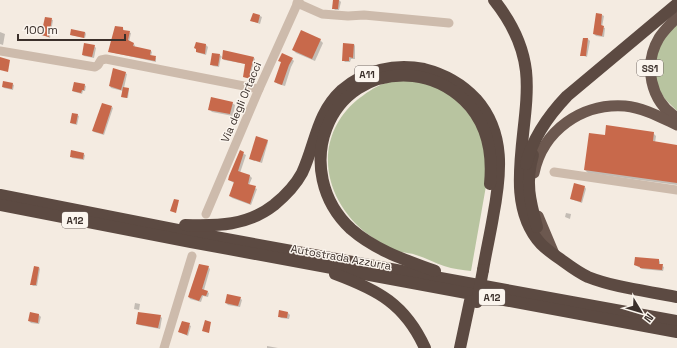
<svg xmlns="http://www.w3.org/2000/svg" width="677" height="348" font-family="'Space Grotesk',sans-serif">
	<rect width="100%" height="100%" fill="#f4ebe1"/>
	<g fill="#b8c4a0">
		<polygon points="677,25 677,111 665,99 657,86 654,59 665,33"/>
		<path d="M419,80L449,93L474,119L485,147L486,186L471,271C463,270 453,269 444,266C435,263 426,258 416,255C411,253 406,253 401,252C390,249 379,242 369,235C323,201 311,139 357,100C365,94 374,87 383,84C394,80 408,81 419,80Z"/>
	</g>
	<g fill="#0003">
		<polygon points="334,0 339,0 341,2 339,10 335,10 333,8"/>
		<polygon points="602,15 604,16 602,27 605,28 604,37 596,36 594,34"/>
		<polygon points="260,16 262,17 260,24 252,21"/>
		<polygon points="46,18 53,20 50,38 43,35"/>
		<polygon points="123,28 124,31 131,33 129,42 135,45 134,48 151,51 152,52 151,56 156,58 156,62 110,52"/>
		<polygon points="0,32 5,34 3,45 0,44"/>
		<polygon points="85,32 86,34 85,38 71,35"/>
		<polygon points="583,39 588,39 590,41 587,57 581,55"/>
		<polygon points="320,40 323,43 315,61 296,53 293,50"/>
		<polygon points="354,44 355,46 355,59 351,59 350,62 345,62 343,60"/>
		<polygon points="206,45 208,47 206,55 199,53 197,52"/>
		<polygon points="94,46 96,48 94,58 84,56 83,55"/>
		<polygon points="220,55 223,58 254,58 255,59 251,73 253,74 252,79 244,77 246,64 224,60 221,57 219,67 213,66 211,64"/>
		<polygon points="292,59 294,61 291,67 285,86 278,84 275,82"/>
		<polygon points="125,73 127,74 124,88 129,89 128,98 122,97 123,91 111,88 110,86"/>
		<polygon points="12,84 14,85 13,90 4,88 3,87"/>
		<polygon points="84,85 86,86 85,91 83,91 82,94 75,92 73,91"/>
		<polygon points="232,103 235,105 233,116 212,112 209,109"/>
		<polygon points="112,107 113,108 104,135 94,132 93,131"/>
		<polygon points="77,115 79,116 77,125 73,124 71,123"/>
		<polygon points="653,133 656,136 655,143 677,146 677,185 588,173 585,170 606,136"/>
		<polygon points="267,140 268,142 262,163 252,160 250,158"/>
		<polygon points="240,152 246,155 240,173 250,176 252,178 249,185 257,189 251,205 232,198 230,196 234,183 229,180"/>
		<polygon points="83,154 85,155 84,160 72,158 71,156"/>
		<polygon points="585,187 586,189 582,203 571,199"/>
		<polygon points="566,213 571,214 570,219 565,217"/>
		<polygon points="659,260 660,262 660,265 664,267 663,271 642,269 635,265"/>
		<polygon points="39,267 40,269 37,286 33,286 31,284"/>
		<polygon points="208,267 210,269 204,290 209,293 208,297 203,296 201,302 190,299 189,297"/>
		<polygon points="240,298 242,300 240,307 228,305 226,303"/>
		<polygon points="135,303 140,304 139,310 134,309"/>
		<polygon points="30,313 39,315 41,317 39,324 31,323 29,321"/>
		<polygon points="288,313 290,315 289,319 281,318 279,316"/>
		<polygon points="160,316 162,318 160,329 139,325 137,324"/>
		<polygon points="182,322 191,326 188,336 179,332"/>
		<polygon points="267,346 278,348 267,348"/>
	</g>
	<g fill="#c8694b">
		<polygon points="333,0 339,0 338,9 332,9"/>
		<polygon points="253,13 260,15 258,23 250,21"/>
		<polygon points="596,13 602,14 601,25 604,26 602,36 593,34"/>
		<polygon points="45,17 52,18 49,37 41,35"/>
		<polygon points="115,26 123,27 123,30 130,31 128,40 134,43 133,46 151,50 150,55 156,56 155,61 108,52"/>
		<polygon points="71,29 85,32 84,38 70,35"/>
		<polygon points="301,30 321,39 312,59 292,50"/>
		<polygon points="583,38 588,38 586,56 580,56"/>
		<polygon points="196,42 206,44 205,54 196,52 196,49 194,48"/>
		<polygon points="84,43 95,45 92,57 82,55"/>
		<polygon points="343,43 354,44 353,58 349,57 349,61 342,61"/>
		<polygon points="223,50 254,57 250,72 252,72 251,79 243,77 245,64 222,59"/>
		<polygon points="212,53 220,54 218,66 210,65"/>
		<polygon points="282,53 293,58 289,65 282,85 274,82 281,62 278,61"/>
		<polygon points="0,57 10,60 8,72 0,70"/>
		<polygon points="113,68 126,72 121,90 109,86"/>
		<polygon points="3,81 13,83 12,89 2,87"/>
		<polygon points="74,82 85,84 84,90 82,90 81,93 72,91"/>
		<polygon points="123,87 129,88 127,98 121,97"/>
		<polygon points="211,97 233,102 230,114 208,110"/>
		<polygon points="102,103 112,106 103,134 92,131"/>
		<polygon points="72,113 78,114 76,124 70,123"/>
		<polygon points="606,125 654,132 653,141 677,145 677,183 584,170 589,133 605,135"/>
		<polygon points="256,136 268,140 260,162 249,159"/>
		<polygon points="71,150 84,153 83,159 70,157"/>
		<polygon points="240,150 244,152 238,171 250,175 248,184 256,186 250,204 229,196 234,182 228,180 229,176"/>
		<polygon points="574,183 585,186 581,202 570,199"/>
		<polygon points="174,199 179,200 176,213 170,211"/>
		<polygon points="635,257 659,259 659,264 663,264 662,270 640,268 640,267 634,265"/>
		<polygon points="199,264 209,266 202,289 208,291 206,296 202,295 199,301 188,297"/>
		<polygon points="34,266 39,267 36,285 30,285"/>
		<polygon points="227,294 241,297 238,306 225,303"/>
		<polygon points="279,310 288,312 287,318 278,317"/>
		<polygon points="30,312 39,314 38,323 28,321"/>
		<polygon points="138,312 161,315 158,328 136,324"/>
		<polygon points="205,320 211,322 209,333 202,331"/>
		<polygon points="182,321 190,323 187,335 178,332"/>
	</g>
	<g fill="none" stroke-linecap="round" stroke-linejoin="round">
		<g stroke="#cdbbac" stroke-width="9">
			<polyline points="297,3 322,14 348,16 364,15 449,23"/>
			<polyline points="0,51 95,67 98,65 101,60 106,59 259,89"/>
			<polyline points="554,172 677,190"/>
			<polyline points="206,214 259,89 299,0"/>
			<polyline points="164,348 192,256"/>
		</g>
		<g stroke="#6c584f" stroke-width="11">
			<path d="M677,17C671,24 664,30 659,38C643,65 650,101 677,118"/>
			<path d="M534,173C543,130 582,103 625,106C644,108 660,117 677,125"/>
			<polyline points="538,216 554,254"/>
		</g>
		<g stroke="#5c4a42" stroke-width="12">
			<path d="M494,0C510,20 523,45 526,71C532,126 500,199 541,244C545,248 549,251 553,254C565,262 575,271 588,277C616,288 648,291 677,297"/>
			<path d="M533,155C525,182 530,201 537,227"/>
			<path d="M526,164C533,137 548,116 567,96L677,4"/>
			<polyline points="0,195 188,232 677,321"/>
			<polyline points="0,205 191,242 677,332"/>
			<path d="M185,225C218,226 247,226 274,205C285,196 295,186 302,173C316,143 316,114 342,90C365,70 395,63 424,69C444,74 462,84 476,99C506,133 501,175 493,217C490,235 486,252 483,270"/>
			<path d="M435,271C405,260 375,250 351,229C290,172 326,68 413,76C432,78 450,87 464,100C487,122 493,153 490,184"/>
			<path d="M335,274C378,290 405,304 425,348"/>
			<polyline points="460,348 470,301"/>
		</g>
		<polyline stroke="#5c4a42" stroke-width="12" points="477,302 483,270"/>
	</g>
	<g text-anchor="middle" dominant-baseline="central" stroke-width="3" stroke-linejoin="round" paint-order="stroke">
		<g fill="#fbf5ee" stroke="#756b66" stroke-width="1">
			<rect x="637" y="60" width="26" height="16" rx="3"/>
			<rect x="355" y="66" width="24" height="16" rx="3"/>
			<rect x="62" y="212" width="26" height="16" rx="3"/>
			<rect x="479" y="289" width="26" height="16" rx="3"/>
		</g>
		<g font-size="10" font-weight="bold" fill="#3b302b">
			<text x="650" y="68">SS1</text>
			<text x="367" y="74">A11</text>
			<text x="75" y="220">A12</text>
			<text x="492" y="297">A12</text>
		</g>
		<g font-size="11" fill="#3b302b" stroke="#fbf5ee">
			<text transform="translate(241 102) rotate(-67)">Via degli Ortacci</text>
			<text transform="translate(341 257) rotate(10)">Autostrada Azzurra</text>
		</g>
	</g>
	<g transform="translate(641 312) rotate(128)" stroke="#fbf5ee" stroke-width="3" paint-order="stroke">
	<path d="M0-3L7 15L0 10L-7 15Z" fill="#3b302b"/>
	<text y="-6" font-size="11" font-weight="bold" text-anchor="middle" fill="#3b302b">N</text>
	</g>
	<path d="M18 34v6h107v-6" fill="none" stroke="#3b302b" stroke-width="2"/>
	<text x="24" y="34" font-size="12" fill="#3b302b" stroke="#fbf5ee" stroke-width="3" paint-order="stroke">100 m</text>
</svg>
